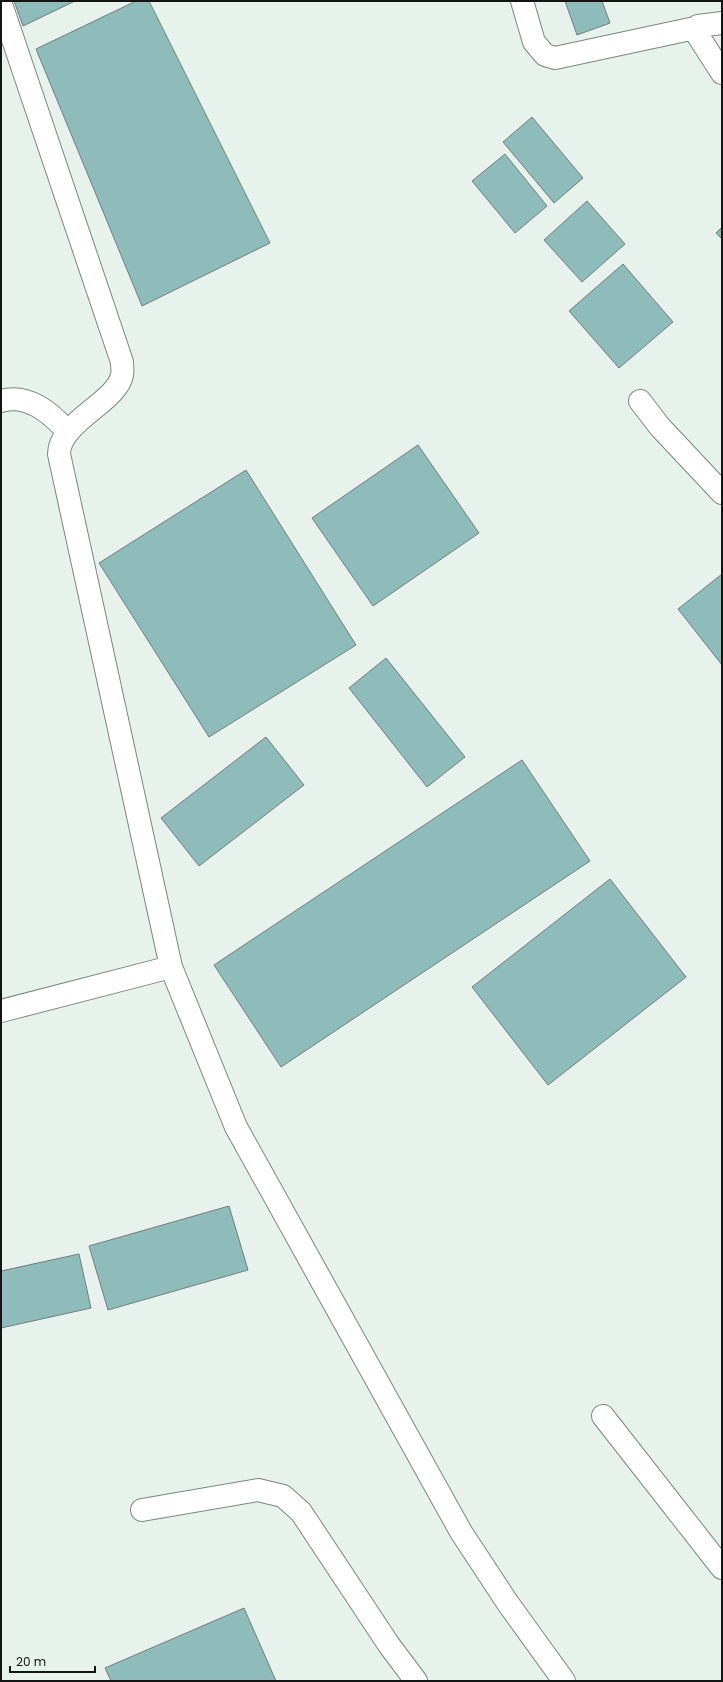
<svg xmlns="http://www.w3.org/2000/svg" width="723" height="1682" font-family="Poppins,sans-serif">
	<rect width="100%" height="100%" fill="#e8f2ed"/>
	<g fill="#8ebcbb" stroke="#727d7c">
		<polygon points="14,1 75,1 23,26"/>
		<polygon points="136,1 149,1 270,243 142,306 36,49"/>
		<polygon points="565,1 602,1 610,23 577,35"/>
		<polygon points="532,117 583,178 554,203 503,142"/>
		<polygon points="505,154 547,206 515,233 472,181"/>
		<polygon points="587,201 625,244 582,282 544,240"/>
		<polygon points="722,227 722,239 716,233"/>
		<polygon points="623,264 673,322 619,368 569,311"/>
		<polygon points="418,445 479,533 373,606 312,518"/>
		<polygon points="246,470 356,645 209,737 99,563"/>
		<polygon points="722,574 722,665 678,609"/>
		<polygon points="386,658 465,757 427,787 349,688"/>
		<polygon points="266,737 304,785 199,866 161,818"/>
		<polygon points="522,760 590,861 281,1067 214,965"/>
		<polygon points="610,879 686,977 548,1085 472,987"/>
		<polygon points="229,1206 248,1270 108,1310 89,1246"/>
		<polygon points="79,1254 91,1308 1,1328 1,1271"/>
		<polygon points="244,1608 276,1681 111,1681 105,1668"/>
	</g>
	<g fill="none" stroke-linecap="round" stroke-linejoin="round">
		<g stroke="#7c8681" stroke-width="24">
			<g id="minor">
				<polyline points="522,1 534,42 545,55 555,58 695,28"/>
				<path d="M1,4L122,362C122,366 123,371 122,375C117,402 59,422 59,454L171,967L236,1127L461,1532L507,1602L564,1681"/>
				<polyline points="722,23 698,26 695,31 722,73"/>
				<path d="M1,401C28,393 51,413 68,432"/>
				<polyline points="640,401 660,427 722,493"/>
				<polyline points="1,1011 171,967"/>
				<polyline points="603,1416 722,1568"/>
				<polyline points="142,1510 258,1490 283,1496 301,1512 389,1645 416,1681"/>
			</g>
		</g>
		<use href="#minor" stroke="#fff" stroke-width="22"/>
	</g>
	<rect width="723" height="1682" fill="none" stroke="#121514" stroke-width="4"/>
	<path d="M10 1666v6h85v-6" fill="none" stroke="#121514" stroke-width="2"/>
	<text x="16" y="1666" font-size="12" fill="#121514" stroke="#e8f2ed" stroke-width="3" paint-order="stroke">20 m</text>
</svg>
